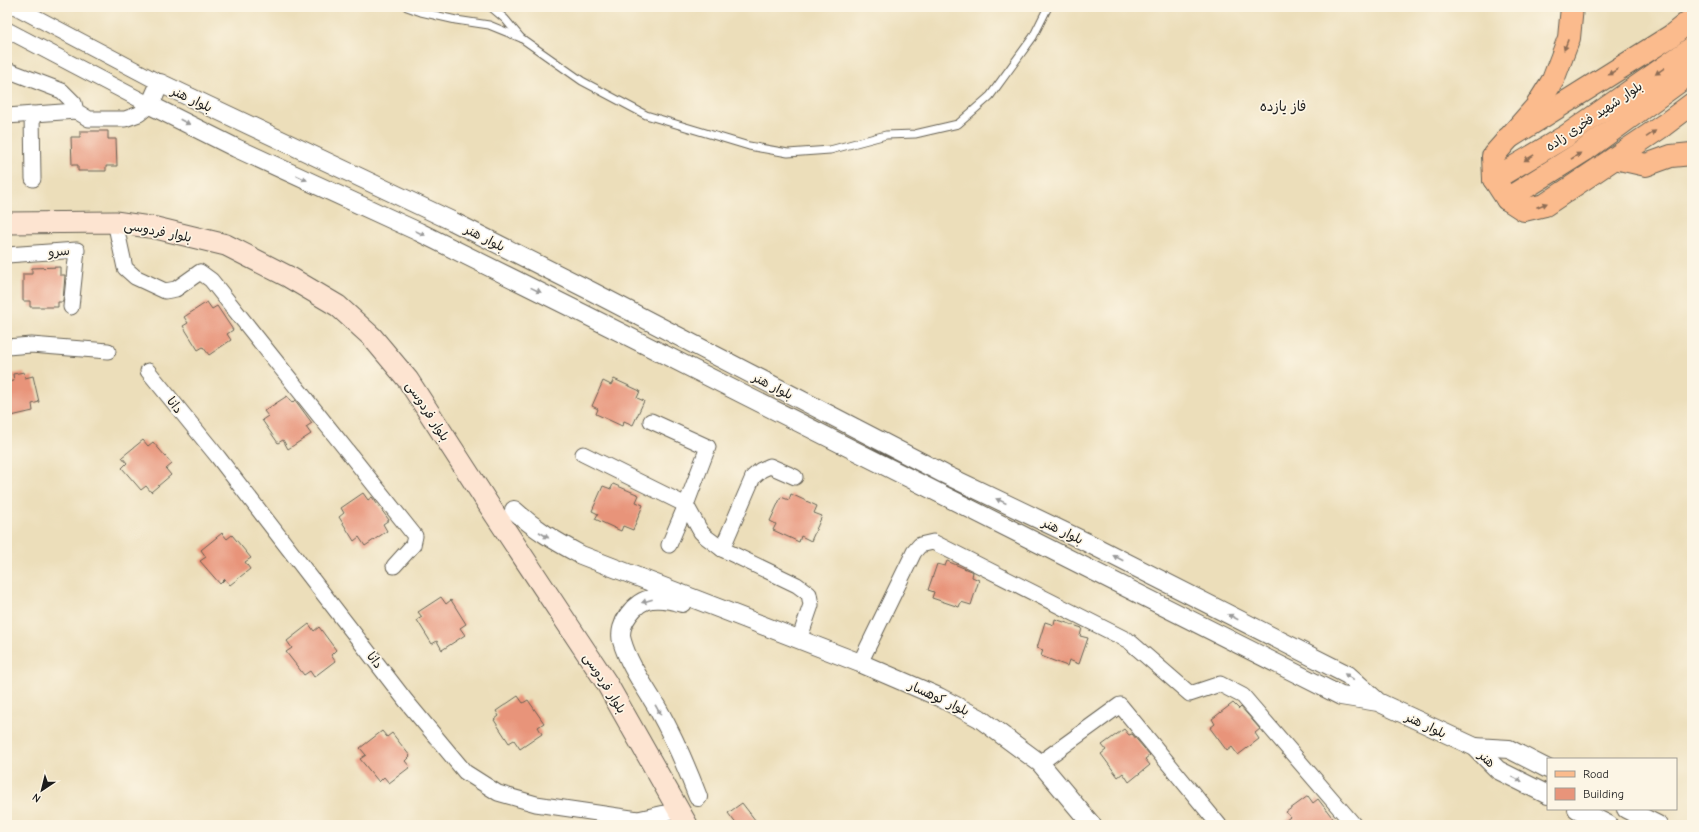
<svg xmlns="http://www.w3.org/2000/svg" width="1699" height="832" font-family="'Comic Neue','Playpen Sans Arabic',sans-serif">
	<rect width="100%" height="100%" fill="#fcf5e5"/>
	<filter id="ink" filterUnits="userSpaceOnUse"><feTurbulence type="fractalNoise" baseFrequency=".025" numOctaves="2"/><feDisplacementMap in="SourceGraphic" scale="8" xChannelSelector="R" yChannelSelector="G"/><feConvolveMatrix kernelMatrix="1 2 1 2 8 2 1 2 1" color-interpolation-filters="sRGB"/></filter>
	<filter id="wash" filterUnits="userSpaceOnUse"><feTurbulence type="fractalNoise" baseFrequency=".012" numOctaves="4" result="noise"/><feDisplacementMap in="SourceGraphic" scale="16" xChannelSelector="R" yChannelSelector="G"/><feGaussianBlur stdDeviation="0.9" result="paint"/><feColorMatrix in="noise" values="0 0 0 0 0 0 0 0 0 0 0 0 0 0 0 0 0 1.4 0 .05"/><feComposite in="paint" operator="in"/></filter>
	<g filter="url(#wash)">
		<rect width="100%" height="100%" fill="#ecdeba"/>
		<g id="blocks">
			<g fill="#e8947a">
				<polygon points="80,131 108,131 108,139 116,139 117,166 106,166 106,171 78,171 78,165 72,165 71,137 80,137"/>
				<polygon points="60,267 60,275 65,275 63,302 58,302 58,307 30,307 30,301 23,301 23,274 32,274 32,268"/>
				<polygon points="207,302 212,309 217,306 233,330 227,334 231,340 209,355 203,347 198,350 183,326 188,323 184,317"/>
				<polygon points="24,372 25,378 33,376 39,402 32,404 33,411 7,417 7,382 14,381 13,374"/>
				<polygon points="614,379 640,391 637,398 644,401 633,425 624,421 622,426 596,414 598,409 592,406 603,381 611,385"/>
				<polygon points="287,396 292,403 295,400 312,423 306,427 311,434 288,449 283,440 278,443 262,420 268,416 264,411"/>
				<polygon points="143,440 148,446 153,442 172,464 166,469 171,475 151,492 146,486 141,490 122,468 127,463 122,457"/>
				<polygon points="613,484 639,495 636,502 643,505 633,530 623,526 621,531 595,519 598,514 592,511 603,486 611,489"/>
				<polygon points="363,493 368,500 372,497 389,520 383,524 387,531 365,546 359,537 354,541 339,517 344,513 341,508"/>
				<polygon points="791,494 817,506 814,513 822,516 811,541 801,536 799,542 773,530 776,524 770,521 781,497 789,500"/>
				<polygon points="222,533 227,539 232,535 251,558 245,562 250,569 230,585 225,579 220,584 200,561 206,557 201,550"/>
				<polygon points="947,561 973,572 972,577 979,580 971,605 961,602 959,607 932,598 934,592 928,590 937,564 945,566"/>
				<polygon points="441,597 446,604 451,600 466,624 460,628 465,635 442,650 437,641 432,644 417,620 422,617 418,612"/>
				<polygon points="1055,619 1082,628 1080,636 1088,638 1079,664 1069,660 1067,666 1041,656 1043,650 1037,648 1045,622 1054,625"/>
				<polygon points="309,624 314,631 319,627 336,650 331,655 335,661 314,677 310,671 304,675 286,652 292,648 287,641"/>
				<polygon points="518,696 523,703 528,700 544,723 538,727 542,734 520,749 514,740 509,743 494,720 499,716 496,711"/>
				<polygon points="1233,703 1239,709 1241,707 1260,729 1255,733 1259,739 1238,755 1232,747 1227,751 1210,728 1215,724 1212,719"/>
				<polygon points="1124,729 1129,735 1132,734 1150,755 1145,759 1150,765 1129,782 1123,773 1118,777 1101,754 1106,750 1102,745"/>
				<polygon points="382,731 387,737 392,733 410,756 405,761 410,767 389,783 384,777 379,782 360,759 366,755 360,748"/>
				<polygon points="1308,796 1313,803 1318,799 1338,825 1280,825 1290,817 1286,812"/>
				<polygon points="742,803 759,825 737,825 728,813"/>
			</g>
		</g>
	</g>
	<g filter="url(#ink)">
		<use href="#blocks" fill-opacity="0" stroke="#656053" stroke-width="1"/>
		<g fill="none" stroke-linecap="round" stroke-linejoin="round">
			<g stroke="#656053" stroke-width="9">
				<g id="service">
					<polyline points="407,7 421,12 456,20 489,25 521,38 582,81 646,115 749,146 788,153 830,150 886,135 915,134 958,124 990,96 1033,37 1048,7"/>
					<polyline points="491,7 505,19 520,37"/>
				</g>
			</g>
			<g stroke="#656053" stroke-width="17">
				<g id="minor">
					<polyline points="16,7 160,83"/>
					<polyline points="7,30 150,105 139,114 125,119 89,119 76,111 74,103 62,91 7,70"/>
					<polyline points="32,114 33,179"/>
					<polyline points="7,116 76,111"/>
					<polyline points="115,222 125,268 135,277 165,291 176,289 200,272 211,280 415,536 413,545 394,566"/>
					<polyline points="7,255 77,250 71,307"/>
					<polyline points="7,347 31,345 108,351"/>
					<polyline points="148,371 218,457 406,701 465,772 498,793 536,804 638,819 678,810"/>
					<polyline points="651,421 708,447 686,505 669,545"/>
					<polyline points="583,454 686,505 701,532 706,537 722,549 797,585 809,594 811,605 799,640"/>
					<polyline points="722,549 753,477 761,470 770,466 795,477"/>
					<polyline points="860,663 914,552 920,545 933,542 1129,641 1190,694 1220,684 1243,696 1354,825"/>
					<polyline points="1040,763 1120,705 1219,825"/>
				</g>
			</g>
			<g stroke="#656053" stroke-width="20">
				<g id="tertiary">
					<path d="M514,510C536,530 555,541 581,555L860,663L939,697L979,718L1040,763L1092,825"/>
					<path d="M682,603C673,600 662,598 652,599C635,600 617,625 622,641C629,666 646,688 659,711C674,738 687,768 698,797"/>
					<polyline points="1378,702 1348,675 1086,542 944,474 591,291 452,221 160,83 150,105 236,148 419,232 582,313 1341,696 1378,702 1475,747 1498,770 1548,795"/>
					<polyline points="1475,747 1509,749 1548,769"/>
					<polyline points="1577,809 1609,825"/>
					<polyline points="1626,809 1658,825"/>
				</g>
			</g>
			<g stroke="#656053" stroke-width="23">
				<polyline id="secondary" points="7,223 115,222 156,228 226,245 289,277 338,306 372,337 408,380 494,513 606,682 687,825"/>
			</g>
			<g stroke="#656053" stroke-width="24">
				<g id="primary">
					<polyline points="1507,139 1671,36 1692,19"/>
					<polyline points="1615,158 1646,165 1671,156 1692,154"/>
					<polyline points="1494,179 1507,199 1524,210 1545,205 1664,125 1692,104"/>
					<polyline points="1494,179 1566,136 1692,48"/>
					<polyline points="1494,179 1493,156 1536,107 1553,80 1569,38 1572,7"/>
					<polyline points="1507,199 1585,150 1692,72"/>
				</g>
			</g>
			<use href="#service" stroke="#fff" stroke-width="7"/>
			<use href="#minor" stroke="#fff" stroke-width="15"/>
			<use href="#tertiary" stroke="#fff" stroke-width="18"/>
			<use href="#secondary" stroke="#fde4d1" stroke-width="21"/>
			<use href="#primary" stroke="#fbbb8d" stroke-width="22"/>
		</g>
		<defs><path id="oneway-solid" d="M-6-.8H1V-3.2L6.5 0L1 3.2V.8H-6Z"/></defs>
		<g fill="#8c6c54">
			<use href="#oneway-solid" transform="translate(1566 45) rotate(111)"/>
			<use href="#oneway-solid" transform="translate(1660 71) rotate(145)"/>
			<use href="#oneway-solid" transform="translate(1613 72) rotate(148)"/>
			<use href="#oneway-solid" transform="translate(1651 134) rotate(-34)"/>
			<use href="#oneway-solid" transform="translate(1576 156) rotate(-32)"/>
			<use href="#oneway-solid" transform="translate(1529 158) rotate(149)"/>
			<use href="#oneway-solid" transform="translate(1542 205) rotate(-21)"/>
		</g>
		<g fill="#999">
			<use href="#oneway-solid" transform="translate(185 122) rotate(27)"/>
			<use href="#oneway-solid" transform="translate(302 178) rotate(25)"/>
			<use href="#oneway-solid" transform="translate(420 233) rotate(26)"/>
			<use href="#oneway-solid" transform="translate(536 290) rotate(26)"/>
			<use href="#oneway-solid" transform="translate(1001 501) rotate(-155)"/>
			<use href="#oneway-solid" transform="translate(544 535) rotate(33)"/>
			<use href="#oneway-solid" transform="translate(1118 558) rotate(-153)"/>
			<use href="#oneway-solid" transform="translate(647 601) rotate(162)"/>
			<use href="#oneway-solid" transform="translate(1233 617) rotate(-153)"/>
			<use href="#oneway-solid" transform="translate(1349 677) rotate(-144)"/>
			<use href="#oneway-solid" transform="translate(658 710) rotate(61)"/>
			<use href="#oneway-solid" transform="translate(1517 779) rotate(27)"/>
		</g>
	</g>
	<g text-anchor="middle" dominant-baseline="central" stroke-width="3.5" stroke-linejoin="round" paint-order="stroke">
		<g font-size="13" fill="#1c1c1c" stroke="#fcf5e5">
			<text transform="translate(192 99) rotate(25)">بلوار هنر</text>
			<text transform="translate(1594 116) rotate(-34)">بلوار شهید فخری زاده</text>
			<text transform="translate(158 231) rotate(11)">بلوار فردوسی</text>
			<text transform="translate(485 238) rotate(27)">بلوار هنر</text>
			<text transform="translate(59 251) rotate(-4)">سرو</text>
			<text transform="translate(773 386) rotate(27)">بلوار هنر</text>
			<text transform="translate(175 405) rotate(51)">دانا</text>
			<text transform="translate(428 411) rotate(57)">بلوار فردوسی</text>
			<text transform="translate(1063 531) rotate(26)">بلوار هنر</text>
			<text transform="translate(375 660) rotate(52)">دانا</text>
			<text transform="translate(605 683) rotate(58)">بلوار فردوسی</text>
			<text transform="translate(939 698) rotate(25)">بلوار کوهسار</text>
			<text transform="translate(1426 725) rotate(25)">بلوار هنر</text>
			<text transform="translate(1487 759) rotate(43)">هنر</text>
		</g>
		<g font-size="14" fill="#1c1c1c" stroke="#fcf5e5">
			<text x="1283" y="106">فاز یازده</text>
		</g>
	</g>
	<rect width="1699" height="832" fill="none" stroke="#fcf5e5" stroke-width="24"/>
	<rect x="1547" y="758" width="130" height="52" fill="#fcf5e5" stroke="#a29e95"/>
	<rect x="1555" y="771" width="20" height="6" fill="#fbbb8d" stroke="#a29e95"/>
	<text x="1583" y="778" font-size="12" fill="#1c1c1c">Road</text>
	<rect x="1555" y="788" width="20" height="12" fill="#e8947a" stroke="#a29e95"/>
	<text x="1583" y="798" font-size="12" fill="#1c1c1c">Building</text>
	<g transform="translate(42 790) rotate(215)" stroke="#fcf5e5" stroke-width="3" paint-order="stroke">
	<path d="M0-3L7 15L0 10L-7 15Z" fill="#1c1c1c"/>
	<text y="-6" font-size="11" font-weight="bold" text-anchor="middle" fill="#1c1c1c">N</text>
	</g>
</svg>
